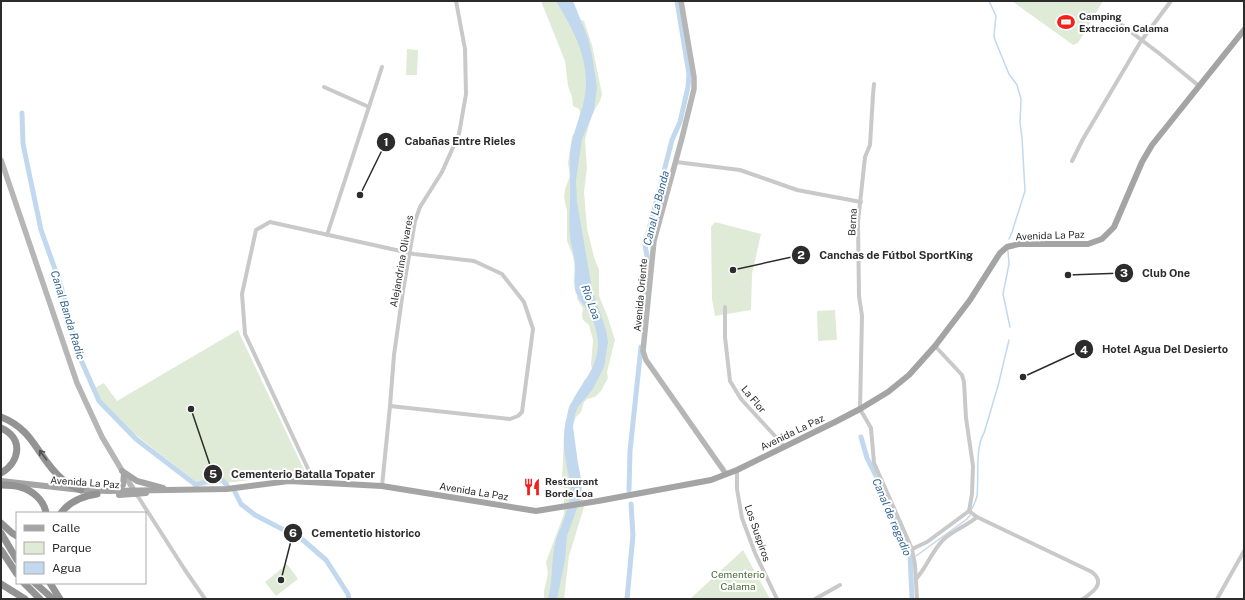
<svg xmlns="http://www.w3.org/2000/svg" width="1245" height="600" font-family="'Public Sans',sans-serif">
	<rect width="100%" height="100%" fill="#fff"/>
	<g fill="#e0ebd7">
		<polygon points="541,1 571,1 579,19 584,21 592,45 602,94 600,101 592,114 585,140 587,168 584,192 587,228 594,257 599,270 599,296 607,315 615,340 607,372 608,378 601,391 595,397 587,399 584,402 581,412 576,417 569,432 584,507 569,556 564,599 544,599 544,591 548,574 546,562 564,514 564,489 562,479 564,437 569,418 568,412 569,406 584,388 583,384 584,380 590,378 593,371 591,365 593,340 589,325 583,320 582,315 583,308 577,299 578,291 573,256 567,241 567,211 564,198 565,189 570,176 568,163 572,136 576,132 580,113 579,109 573,106 572,97 568,86 565,61"/>
		<polygon points="1012,1 1103,1 1078,43 1073,45"/>
		<polygon points="407,49 418,50 417,75 406,75"/>
		<polygon points="715,222 761,234 752,274 751,310 715,316 712,299 711,227"/>
		<polygon points="835,310 837,340 818,341 817,311"/>
		<polygon points="238,330 242,339 307,476 292,475 201,486 113,417 93,389 104,383 117,401"/>
		<polygon points="743,550 770,599 690,599"/>
		<polygon points="287,564 298,579 276,596 265,582"/>
	</g>
	<path fill="#c1d8ee" d="M556,1H573L588,38L592,55L597,87L594,111L582,139L576,180L577,202L592,289L606,330L608,342L604,367L593,389L578,407L575,414L573,427L578,463L582,484L581,497L567,536L565,560L557,599H548C553,581 551,562 555,544C556,537 560,530 562,524C567,512 570,500 571,487C566,462 560,442 567,416C568,411 569,406 572,402C582,382 597,369 598,345C598,335 594,319 588,311C584,305 579,300 576,293C573,285 575,272 575,263C574,254 571,245 570,237C568,220 571,202 570,185C570,172 569,159 571,146C574,130 581,115 584,100C592,63 574,31 556,1Z"/>
	<g fill="none" stroke-linecap="round" stroke-linejoin="round">
		<g stroke="#c1d8ee" stroke-width="1.5">
			<polyline points="989,1 996,16 994,36 995,40 1009,74 1017,85 1021,99 1020,123 1022,138 1025,191 1012,232 1009,239"/>
			<polyline points="1008,251 1009,264 1003,294 1010,327"/>
			<path d="M971,511C973,506 976,501 977,496C979,478 975,447 984,433L998,386L1009,340"/>
			<polyline points="916,556 967,519 970,515"/>
			<polyline points="910,560 912,560"/>
		</g>
		<g stroke="#c1d8ee" stroke-width="5">
			<polyline points="22,113 23,144 41,230 61,286 78,353 99,401 136,439 196,485 219,477 227,485"/>
			<polyline points="643,325 647,256 645,245 672,140 680,122 688,87 689,74 677,1"/>
			<polyline points="861,437 867,458 881,486 902,534 905,546 910,554 912,599"/>
			<polyline points="629,490 630,451 641,347"/>
			<polyline points="235,492 241,504 255,515 303,540 326,560 348,594 349,599"/>
			<polyline points="627,599 633,535 631,504"/>
		</g>
		<g stroke="#c9c9c9" stroke-width="4">
			<polyline points="1114,19 1160,54 1199,86"/>
			<polyline points="874,84 873,95 870,145 865,157 858,222 859,296 862,316 860,409 871,428 874,463 912,549 915,565 917,599"/>
			<polyline points="324,87 369,107"/>
			<polyline points="1072,161 1083,139 1141,41 1171,1"/>
			<polyline points="676,162 740,170 797,190 861,202"/>
			<polyline points="327,235 382,67"/>
			<polyline points="725,307 725,337 730,381 741,399 785,447"/>
			<polyline points="737,470 737,489 742,518 755,553 777,599"/>
			<polyline points="312,482 309,471 245,334 242,294 256,230 270,222 414,254 474,261 502,274 524,302 533,329 522,412 518,416 510,419 390,406"/>
			<polyline points="382,486 390,406 394,355 403,291 415,221 420,207 442,172 459,134 466,94 465,49 456,1"/>
			<polyline points="137,495 185,570 205,599"/>
			<path d="M969,511L977,517L1092,572C1106,583 1093,592 1083,599"/>
			<polyline points="912,549 927,542 969,511 972,494 973,466 966,418 964,382 962,375 935,346"/>
			<path d="M916,579C927,567 932,551 943,540C953,530 967,526 977,517"/>
			<polyline points="815,599 840,585"/>
			<polyline points="1217,599 1244,551"/>
		</g>
		<g stroke="#b6b6b6" stroke-width="5.5">
			<polyline points="681,1 694,77 694,89 682,138 654,241 643,351 646,360 726,474"/>
			<polyline points="1,160 77,383 102,437 136,494"/>
		</g>
		<g stroke="#a4a4a4" stroke-width="6">
			<polyline points="122,471 137,481 163,488"/>
			<polyline points="1,481 81,490 108,491 227,489 289,481 382,486 536,511 598,501 711,480 737,470 835,422 860,409 888,392 909,375 935,346 970,300 1000,253 1007,247 1019,244 1088,244 1102,239 1114,227 1142,162 1152,145 1244,30"/>
			<polyline points="117,491 123,485 124,474"/>
			<polyline points="119,495 146,493"/>
		</g>
		<g stroke="#939393" stroke-width="7">
			<path d="M1,417C35,430 38,459 62,479C68,484 74,487 81,490"/>
			<path d="M1,428C24,438 20,462 1,473"/>
			<path d="M1,485C7,485 14,485 20,487C32,490 44,500 46,513"/>
			<path d="M61,513C70,501 83,496 97,494"/>
			<polyline points="1,523 12,533 17,536"/>
			<polyline points="1,533 17,560"/>
			<polyline points="1,550 17,574"/>
			<polyline points="24,583 40,599"/>
			<polyline points="35,583 53,599"/>
			<polyline points="50,583 60,599"/>
			<polyline points="1,584 25,599"/>
		</g>
	</g>
	<defs><path id="oneway-shaft" d="M-6 0H5M1.5-3L5.5 0L1.5 3" fill="none" stroke-width="1.6" stroke-linecap="round" stroke-linejoin="round"/></defs>
	<use stroke="#505050" href="#oneway-shaft" transform="translate(43 455) rotate(-126)"/>
	<defs>
		<g id="stadium-bare" transform="scale(1.38)"><path d="M0-5a6.5 5 0 1 0 0 10a6.5 5 0 1 0 0-10ZM-3.5-1.8h7v3.6h-7Z" fill="#f6201b" stroke="#fff" stroke-width="2.5" paint-order="stroke"/></g>
		<g id="restaurant-bare" transform="scale(1.38)"><path d="M-5-6h1v4h1v-4h1v4h1v-4h1v5L-1.5 .5V6h-2V.5L-5-1ZM5-6V6H3V1.5H1.5Q1.5-4 5-6Z" fill="#f6201b" stroke="#fff" stroke-width="2.5" paint-order="stroke"/></g>
	</defs>
	<g fill-rule="evenodd">
		<use href="#stadium-bare" x="1066" y="22"/>
		<use href="#restaurant-bare" x="532" y="487"/>
	</g>
	<g text-anchor="middle" dominant-baseline="central" stroke-width="4" stroke-linejoin="round" paint-order="stroke">
		<g font-size="10" font-weight="bold" fill="#2c2c2c" stroke="#fff" text-anchor="start">
			<text x="1079" y="16">Camping<tspan x="1079" dy="12">Extraccion Calama</tspan></text>
			<text x="545" y="481">Restaurant<tspan x="545" dy="12">Borde Loa</tspan></text>
		</g>
		<g font-size="10" fill="#2c2c2c" stroke="#fff">
			<text transform="translate(852 222) rotate(-87)">Berna</text>
			<text transform="translate(1050 235) rotate(-2)">Avenida La Paz</text>
			<text transform="translate(401 261) rotate(-80)">Alejandrina Olivares</text>
			<text transform="translate(640 295) rotate(-85)">Avenida Oriente</text>
			<text transform="translate(754 399) rotate(50)">La Flor</text>
			<text transform="translate(792 432) rotate(-26)">Avenida La Paz</text>
			<text transform="translate(85 482) rotate(4)">Avenida La Paz</text>
			<text transform="translate(474 491) rotate(9)">Avenida La Paz</text>
			<text transform="translate(758 533) rotate(71)">Los Suspiros</text>
		</g>
		<g font-size="10" fill="#496b36" stroke="#fff">
			<text x="738" y="574">Cementerio<tspan x="738" dy="12">Calama</tspan></text>
		</g>
		<g font-size="11" font-style="italic" fill="#336595" stroke="#fff">
			<text transform="translate(656 208) rotate(-76)">Canal La Banda</text>
			<text transform="translate(591 302) rotate(70)">Río Loa</text>
			<text transform="translate(68 315) rotate(73)">Canal Banda Radic</text>
			<text transform="translate(892 517) rotate(67)">Canal de regadio</text>
		</g>
	</g>
	<path fill="none" stroke="#2c2c2c" stroke-width="1.5" d="M360 195L386 142M733 270L801 255M1068 275L1124 273M1023 377L1084 349M191 409L213 474M281 580L293 533"/>
	<g fill="#2c2c2c" stroke="#fff" stroke-width="1.5">
		<circle cx="360" cy="195" r="4"/>
		<circle cx="733" cy="270" r="4"/>
		<circle cx="1068" cy="275" r="4"/>
		<circle cx="1023" cy="377" r="4"/>
		<circle cx="191" cy="409" r="4"/>
		<circle cx="281" cy="580" r="4"/>
		<circle cx="386" cy="142" r="10"/>
		<circle cx="801" cy="255" r="10"/>
		<circle cx="1124" cy="273" r="10"/>
		<circle cx="1084" cy="349" r="10"/>
		<circle cx="213" cy="474" r="10"/>
		<circle cx="293" cy="533" r="10"/>
	</g>
	<g font-size="12" text-anchor="middle" font-weight="bold" fill="#fff">
		<text x="386" y="146">1</text>
		<text x="801" y="259">2</text>
		<text x="1124" y="277">3</text>
		<text x="1084" y="354">4</text>
		<text x="213" y="478">5</text>
		<text x="293" y="537">6</text>
	</g>
	<g font-size="11" text-anchor="middle" font-weight="bold" fill="#2c2c2c" stroke="#fff" stroke-width="4" stroke-linejoin="round" paint-order="stroke">
		<text x="460" y="145">Cabañas Entre Rieles</text>
		<text x="896" y="259">Canchas de Fútbol SportKing</text>
		<text x="1166" y="277">Club One</text>
		<text x="1165" y="353">Hotel Agua Del Desierto</text>
		<text x="303" y="478">Cementerio Batalla Topater</text>
		<text x="366" y="537">Cementetio historico</text>
	</g>
	<rect width="1245" height="600" fill="none" stroke="#2c2c2c" stroke-width="4"/>
	<rect x="16" y="512" width="130" height="72" fill="#ffffff" stroke="#ababab"/>
	<rect x="24" y="525" width="20" height="6" fill="#a4a4a4" stroke="#ababab"/>
	<text x="52" y="532" font-size="12" fill="#2c2c2c">Calle</text>
	<rect x="24" y="542" width="20" height="12" fill="#e0ebd7" stroke="#ababab"/>
	<text x="52" y="552" font-size="12" fill="#2c2c2c">Parque</text>
	<rect x="24" y="562" width="20" height="12" fill="#c1d8ee" stroke="#ababab"/>
	<text x="52" y="572" font-size="12" fill="#2c2c2c">Agua</text>
</svg>
